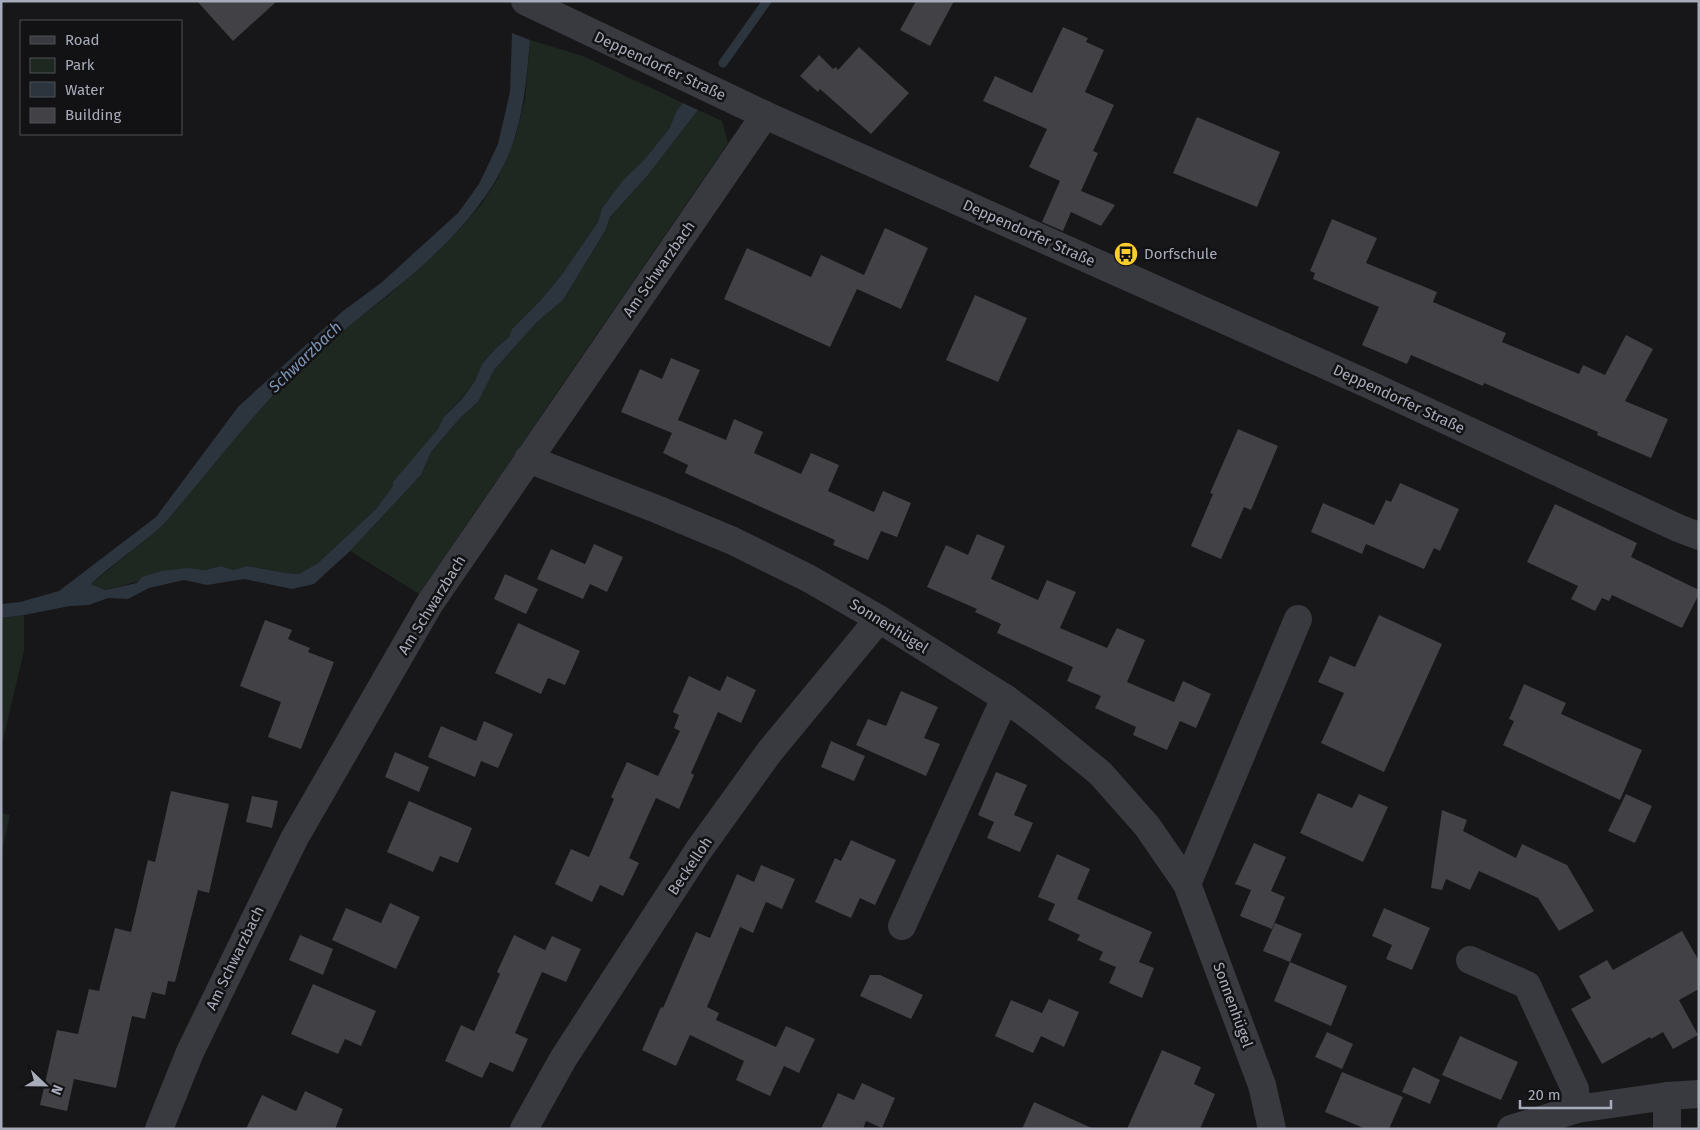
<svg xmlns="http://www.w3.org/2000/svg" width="1700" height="1130" font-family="'Fira Sans',sans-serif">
	<rect width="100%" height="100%" fill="#171719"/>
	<g fill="#1e2720">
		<polygon points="530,40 583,56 683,103 677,110 669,129 644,160 624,179 602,208 598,222 560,277 539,302 512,329 509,337 496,348 482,364 475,381 460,400 443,418 438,429 376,509 318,563 299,574 286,573 247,566 233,570 221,566 205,570 189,568 105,590 91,584 159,529 253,417 295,373 352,323 389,295 457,232 481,205 498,178 516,135 525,100"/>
		<polygon points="698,110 722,121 728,143 419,594 350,551 421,475 431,452 460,418 478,402 494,370 537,322 563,300 605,231 610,217 648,175"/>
		<polygon points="24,615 24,651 1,748 1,618"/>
		<polygon points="1,813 10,815 1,855"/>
	</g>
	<path fill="#2c343e" d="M512,33L530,40C527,72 525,103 516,133C486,239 369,301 295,373C246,421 206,476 161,527C155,533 147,538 140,544C124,557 106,570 91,584L105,590L137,583L142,577L161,571L189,568L205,570L221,566L233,570L247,566L286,573L299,574L318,563L376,509L393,486V482L438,429L443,418L461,400L475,381L482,364L496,348L509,337L512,329L539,302L560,277L598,222L602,208L624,179L644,160L669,129L677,110L683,103L698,110L648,175L610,217L605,231L563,300L537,322L494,370L478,402L460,418L431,452L421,475L350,551L314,584L292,589L244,579L207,585L184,580L149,588L128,599L108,598L89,605L70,606L24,615L1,618V604L20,602L59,591L156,517L238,407L343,311L381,283L458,213L479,184L498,144L510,92Z"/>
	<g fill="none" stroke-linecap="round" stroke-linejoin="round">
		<polyline stroke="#2c343e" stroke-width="9" points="723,63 767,1"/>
	</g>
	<g fill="#414146">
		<polygon points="197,1 277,1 233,41"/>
		<polygon points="916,1 954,1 930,46 900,30"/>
		<polygon points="1063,27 1088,38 1086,42 1104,50 1085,92 1114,105 1093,151 1098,153 1081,191 1115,205 1101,226 1071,212 1063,231 1042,222 1060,181 1029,167 1047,129 983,101 995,76 1032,93"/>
		<polygon points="859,47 909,93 871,134 820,89 818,92 800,76 819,55 833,69 836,67 838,70"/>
		<polygon points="1197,117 1280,152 1257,207 1173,173"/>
		<polygon points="1332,219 1377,238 1366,263 1437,292 1433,302 1506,333 1502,342 1579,374 1583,365 1605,375 1626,335 1653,349 1625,401 1668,419 1651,458 1597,435 1598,432 1484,383 1483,386 1411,355 1407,364 1362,345 1379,307 1313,279 1315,273 1310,271"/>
		<polygon points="885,228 928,248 901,309 857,289 830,347 724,299 747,248 811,277 821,255 864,275"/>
		<polygon points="975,295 1027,318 998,382 946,360"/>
		<polygon points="671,358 700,370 678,420 726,440 734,419 763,432 754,453 801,474 811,453 839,465 828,491 874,512 883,491 911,503 897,537 881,531 868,560 833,545 835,540 685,473 688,465 663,453 672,433 621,412 640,369 662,379"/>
		<polygon points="1238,429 1278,446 1251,510 1244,507 1221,559 1191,546 1213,494 1210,493"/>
		<polygon points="1400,483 1459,509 1440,551 1434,548 1424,569 1366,544 1362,554 1311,532 1323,503 1374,525 1386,500 1391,502"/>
		<polygon points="1555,504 1637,543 1631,557 1699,590 1699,594 1682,628 1612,595 1609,601 1602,598 1595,611 1571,599 1578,586 1527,562"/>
		<polygon points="977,534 1005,546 991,579 1038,600 1047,580 1076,592 1060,628 1107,648 1117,628 1145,640 1127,682 1174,702 1183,681 1211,694 1196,728 1180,721 1167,750 1133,735 1136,727 1095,708 1101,696 1067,681 1073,667 997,633 1001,624 975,612 977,609 927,587 946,545 968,555"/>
		<polygon points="594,544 623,557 607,592 590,584 583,599 537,579 551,549 585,564"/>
		<polygon points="505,574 538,589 526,614 494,599"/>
		<polygon points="1379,615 1442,644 1384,772 1321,743 1344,693 1318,682 1330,656 1355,667"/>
		<polygon points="265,620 292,630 288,639 310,648 308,652 334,662 301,749 268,737 281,702 240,686"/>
		<polygon points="518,623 580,651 565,685 548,678 541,694 495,673"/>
		<polygon points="689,676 720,691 727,676 756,690 741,723 718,712 691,773 694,775 679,809 656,798 629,858 639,863 623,896 600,885 592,902 555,884 571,849 589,857 614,799 611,797 627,762 658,776 680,731 674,728 679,715 673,712"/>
		<polygon points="1524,684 1566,703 1561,714 1642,750 1620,800 1503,745 1514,721 1509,719"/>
		<polygon points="901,691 938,707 924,738 940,744 926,776 856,745 868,719 886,726"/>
		<polygon points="484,721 513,734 498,768 481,761 475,777 428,757 441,726 476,741"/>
		<polygon points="831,741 865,756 854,781 821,767"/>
		<polygon points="395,752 429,767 419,792 385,777"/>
		<polygon points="996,772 1027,785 1014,815 1033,823 1020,852 987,838 994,822 978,815"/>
		<polygon points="171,791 229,804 209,893 198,890 175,982 168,981 165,995 152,992 145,1019 132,1016 116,1088 74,1079 67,1111 40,1105 57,1030 78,1034 89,989 99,991 115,928 131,932 148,860 155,862"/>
		<polygon points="1318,793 1352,808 1359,794 1388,807 1363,862 1300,833"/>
		<polygon points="1626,794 1652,806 1635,843 1608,831"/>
		<polygon points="252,796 278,801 272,828 246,822"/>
		<polygon points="409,801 472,828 458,863 440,856 433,872 387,852"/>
		<polygon points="1442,810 1467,820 1463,831 1516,858 1522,844 1567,865 1594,911 1559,931 1538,898 1479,871 1470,890 1446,879 1442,890 1431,888"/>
		<polygon points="851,840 896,860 875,905 860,898 851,918 815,902 835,858 841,861"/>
		<polygon points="1254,843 1286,857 1271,891 1285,897 1272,929 1240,916 1251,890 1235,884"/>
		<polygon points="1057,854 1090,869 1077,899 1152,932 1139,962 1154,968 1142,998 1109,983 1116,967 1099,960 1103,952 1077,940 1080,935 1048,920 1055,904 1038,897"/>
		<polygon points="761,865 795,879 782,909 766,902 753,933 740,927 707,1007 719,1013 716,1020 776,1047 786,1026 815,1039 799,1073 784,1066 770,1096 736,1080 744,1061 690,1035 676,1066 642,1050 661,1007 663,1008 696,932 710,938 737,874 754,882"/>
		<polygon points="390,903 420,917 396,969 332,940 346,908 381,923"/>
		<polygon points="1384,908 1430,928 1412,970 1386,959 1392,945 1372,936"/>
		<polygon points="1275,923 1302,934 1290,962 1263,951"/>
		<polygon points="1682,931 1699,961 1699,989 1679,1000 1698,1035 1673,1049 1663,1032 1651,1039 1650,1037 1602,1064 1571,1009 1591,998 1579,976 1607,960 1613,970"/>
		<polygon points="300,935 333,949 323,975 289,960"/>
		<polygon points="514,935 545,950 552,936 581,949 566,982 542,972 515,1033 528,1039 513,1072 490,1062 482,1078 445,1061 461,1025 474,1031 500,974 497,972"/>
		<polygon points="1290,962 1347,986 1331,1026 1274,1001"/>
		<polygon points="870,975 880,975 923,995 911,1019 860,996"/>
		<polygon points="313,984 376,1011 361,1046 345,1039 338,1054 291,1034"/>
		<polygon points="1049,999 1079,1012 1064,1047 1041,1036 1033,1053 995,1036 1011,1000 1042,1013"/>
		<polygon points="1327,1032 1353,1044 1342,1069 1315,1057"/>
		<polygon points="1460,1036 1518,1062 1501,1100 1442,1075"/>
		<polygon points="1162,1050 1201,1067 1194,1084 1215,1094 1200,1129 1127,1129"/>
		<polygon points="1413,1067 1440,1080 1430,1104 1402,1092"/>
		<polygon points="1342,1072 1403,1097 1389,1129 1366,1129 1325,1112"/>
		<polygon points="862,1083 895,1098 882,1128 866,1121 863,1129 821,1129 838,1093 854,1100"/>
		<polygon points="305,1091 343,1109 335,1129 246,1129 262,1095 296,1111"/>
		<polygon points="1034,1102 1094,1129 1022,1129"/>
	</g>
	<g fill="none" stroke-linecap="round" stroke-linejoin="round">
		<g stroke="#393a40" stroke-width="28">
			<polyline points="528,459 659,510 733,541 808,578 879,619 1005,698 1040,724 1100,773 1147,826 1187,884 1262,1085 1272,1129"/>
			<polyline points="1187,884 1298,619"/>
			<polyline points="902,926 1005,698"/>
			<polyline points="1470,960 1527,985 1575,1089 1577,1109"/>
			<polyline points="1667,1096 1667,1129"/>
			<polyline points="159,1129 190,1052 294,839 430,603 765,115"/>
			<polyline points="524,1129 563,1059 698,851 770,751 879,619"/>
			<polyline points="1511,1129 1577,1109 1667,1096 1699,1094"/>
		</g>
		<polyline stroke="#393a40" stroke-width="28" points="525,1 765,115 1370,385 1678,528 1699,536"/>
	</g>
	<defs>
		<g id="bus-disc" transform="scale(1.25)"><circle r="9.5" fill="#fccd2b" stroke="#121214"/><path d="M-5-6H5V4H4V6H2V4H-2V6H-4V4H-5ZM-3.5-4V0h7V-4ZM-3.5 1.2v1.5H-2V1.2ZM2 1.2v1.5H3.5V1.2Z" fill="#111"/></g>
	</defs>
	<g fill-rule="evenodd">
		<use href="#bus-disc" x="1126" y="254"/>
	</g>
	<g text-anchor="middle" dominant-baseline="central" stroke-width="5" stroke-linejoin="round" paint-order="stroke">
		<g font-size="15" fill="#a8acba" stroke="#121214">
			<text transform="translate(660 66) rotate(25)">Deppendorfer Straße</text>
			<text transform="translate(1029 233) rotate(24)">Deppendorfer Straße</text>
			<text transform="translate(659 269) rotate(-55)">Am Schwarzbach</text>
			<text transform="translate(1399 399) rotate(25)">Deppendorfer Straße</text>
			<text transform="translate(432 605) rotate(-58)">Am Schwarzbach</text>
			<text transform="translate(889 626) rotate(32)">Sonnenhügel</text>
			<text transform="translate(690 866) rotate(-56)">Beckelloh</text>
			<text transform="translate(235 958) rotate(-64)">Am Schwarzbach</text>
			<text transform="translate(1233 1005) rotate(70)">Sonnenhügel</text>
		</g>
		<g font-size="15" fill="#a8acba" stroke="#121214" text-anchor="start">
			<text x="1144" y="254">Dorfschule</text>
		</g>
		<g font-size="16" font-style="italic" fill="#7d95b6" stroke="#121214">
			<text transform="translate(305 357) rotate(-44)">Schwarzbach</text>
		</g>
	</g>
	<rect width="1700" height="1130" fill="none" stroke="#a8acba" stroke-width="5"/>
	<rect x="20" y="20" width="162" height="115" fill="#121214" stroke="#4e5056"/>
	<rect x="30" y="36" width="25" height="8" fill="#393a40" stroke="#4e5056"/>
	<text x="65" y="45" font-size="15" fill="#a8acba">Road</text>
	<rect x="30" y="58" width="25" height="15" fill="#1e2720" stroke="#4e5056"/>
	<text x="65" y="70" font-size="15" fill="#a8acba">Park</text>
	<rect x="30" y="82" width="25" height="15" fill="#2c343e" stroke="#4e5056"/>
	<text x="65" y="95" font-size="15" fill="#a8acba">Water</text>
	<rect x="30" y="108" width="25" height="15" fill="#414146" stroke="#4e5056"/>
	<text x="65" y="120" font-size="15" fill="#a8acba">Building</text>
	<g transform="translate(45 1085) rotate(112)" stroke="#121214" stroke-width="4" paint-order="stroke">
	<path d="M0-4L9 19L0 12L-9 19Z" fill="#a8acba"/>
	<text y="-8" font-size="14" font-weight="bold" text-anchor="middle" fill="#a8acba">N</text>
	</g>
	<path d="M1520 1100v8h91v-8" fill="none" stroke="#a8acba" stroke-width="2.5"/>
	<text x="1528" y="1100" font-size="15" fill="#a8acba" stroke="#121214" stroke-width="4" paint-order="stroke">20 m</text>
</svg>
